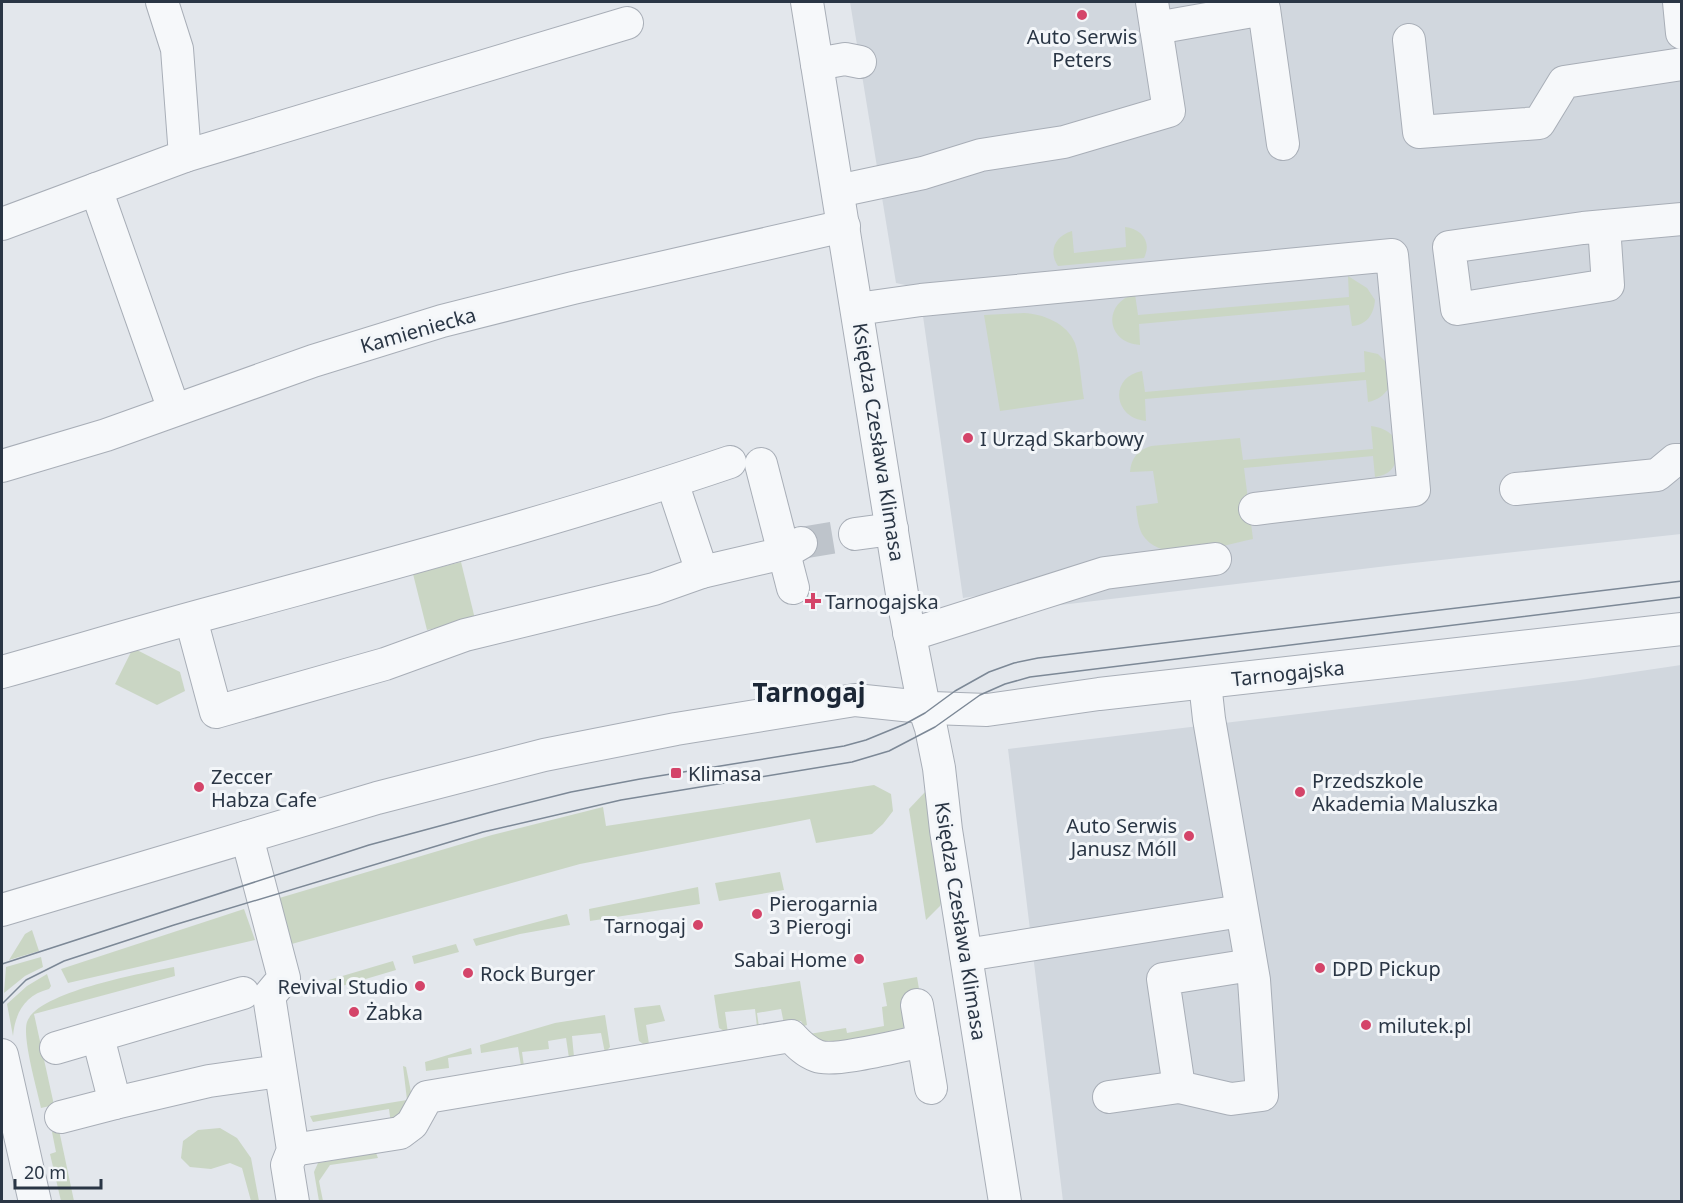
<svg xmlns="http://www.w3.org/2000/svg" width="1683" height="1203" font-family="'Noto Sans',sans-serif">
	<rect width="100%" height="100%" fill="#e3e7ec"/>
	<g fill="#d1d7de">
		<polygon points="850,2 1681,2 1681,534 1404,564 1027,609 1023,589 963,598 919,288 896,283"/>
		<polygon points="1681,665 1681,1201 1063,1201 1008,749 1580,680"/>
	</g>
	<g fill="#cad6c4">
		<path d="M1125,227C1142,229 1152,242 1144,258L1058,266C1048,251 1055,236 1072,231L1074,253L1126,247Z"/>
		<path d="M1348,276L1367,288L1375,300C1374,314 1367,325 1352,326L1349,305L1139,324L1140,345C1106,343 1102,303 1135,294L1138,315L1349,297Z"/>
		<path d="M1024,313C1043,314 1067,323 1075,343C1080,358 1081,383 1084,399L1000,411L984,315Z"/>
		<path d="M1364,351L1378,354L1388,364L1389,388C1383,396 1378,400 1368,402L1366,380L1145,399L1146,421C1113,418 1109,377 1142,371L1145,392L1365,372Z"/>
		<path d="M1371,426C1380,427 1387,430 1393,436C1397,441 1396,445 1396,450C1398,466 1391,475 1375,477L1373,456L1244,468L1253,539C1223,545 1162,567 1142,534C1138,526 1137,516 1136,506L1158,503L1153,471L1130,472C1131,458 1138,450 1151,446L1240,438L1243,460L1373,449Z"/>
		<polygon points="461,562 475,619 427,630 413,574"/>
		<polygon points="133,648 180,672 185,691 157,705 115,684"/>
		<polygon points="874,785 891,794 893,811 883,824 872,834 816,843 810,819 580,864 288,945 276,899 492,835 603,807 606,826"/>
		<polygon points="926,791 943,898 940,906 926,920 909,809"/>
		<polygon points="780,872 784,890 719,901 715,883"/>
		<polygon points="698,887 700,904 590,921 589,909"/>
		<polygon points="244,909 255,940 68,983 61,969"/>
		<polygon points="567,914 570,925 520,934 476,946 473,939"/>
		<polygon points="32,930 39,951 9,960 25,934"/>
		<polygon points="456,944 459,952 414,964 412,956"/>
		<polygon points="41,957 43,967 25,976 4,993 6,967"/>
		<polygon points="393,961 396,970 315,994 312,985"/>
		<path d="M174,967L175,976L34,1014L54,1105L41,1108C37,1089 22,1038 27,1022C37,992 143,973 174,967Z"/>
		<path d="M47,974L51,986L49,989C25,995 15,1013 13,1036L7,1004L27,986Z"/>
		<polygon points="917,977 920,995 901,1032 830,1047 809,1034 846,1028 847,1033 884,1026 882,1007 887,1006 883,983"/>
		<polygon points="800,981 807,1025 804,1026 801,1021 784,1024 781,1009 757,1013 759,1027 757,1027 755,1009 725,1012 728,1033 719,1028 714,995"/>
		<polygon points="660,1005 665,1021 646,1025 649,1044 646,1046 639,1041 634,1008"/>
		<polygon points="605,1015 610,1047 605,1053 601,1033 572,1036 574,1057 569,1058 566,1038 548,1041 549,1049 522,1052 524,1066 521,1066 518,1047 481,1053 480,1045 555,1023"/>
		<polygon points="471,1048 472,1054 448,1058 449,1068 426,1071 425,1062"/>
		<polygon points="403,1066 406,1067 412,1097 391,1124 389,1109 313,1122 310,1116 407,1100"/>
		<polygon points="220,1128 237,1138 251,1158 259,1201 251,1201 242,1168 230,1163 211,1169 190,1167 181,1158 183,1141 198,1130"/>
		<polygon points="59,1130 74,1201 61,1201 50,1154 56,1152 52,1132"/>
		<polygon points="376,1153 378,1158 330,1165 319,1181 323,1201 319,1201 314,1172 318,1163"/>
	</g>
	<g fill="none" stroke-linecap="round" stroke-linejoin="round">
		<polyline stroke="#bec4cb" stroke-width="32" stroke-dasharray="32 16" stroke-linecap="butt" points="801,543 855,534"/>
		<g stroke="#a8aeb7" stroke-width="34">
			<g id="minor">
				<polyline points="807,2 903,600 924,707 931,728 939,768 946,830 1005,1202"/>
				<polyline points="1679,2 1682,33"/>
				<polyline points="1156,28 1264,9 1283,144"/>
				<polyline points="1409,40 1419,132 1539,123 1564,82 1682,64"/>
				<polyline points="817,64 845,59 860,62"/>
				<polyline points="185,156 627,23"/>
				<polyline points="96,189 174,410"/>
				<polyline points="838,191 923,173 981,155 1064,142 1169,111 1152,2"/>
				<polyline points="2,224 185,156 177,49 162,2"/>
				<polyline points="1604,226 1608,285 1457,309 1449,247 1583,228 1682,219"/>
				<polyline points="857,309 921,300 1392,255 1414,490 1255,509"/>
				<polyline points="761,464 793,588"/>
				<polyline points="2,466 106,435 313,361 442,321 573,288 844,226"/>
				<polyline points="672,482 702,572 784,553 801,543"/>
				<polyline points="1516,489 1657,475 1675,460 1682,460"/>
				<polyline points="855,534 892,529"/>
				<polyline points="191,619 216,712 385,664 465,635 654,589 702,572"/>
				<polyline points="909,633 922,631 1105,573 1215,559"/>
				<path d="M2,672C77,651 153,628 229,608C397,562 565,518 730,462"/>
				<polyline points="1205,683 1209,719 1254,980 1262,1095 1231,1099 1179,1087 1163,979 1251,965"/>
				<polyline points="247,837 284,978 269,996 293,1150 287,1165 293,1202"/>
				<polyline points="2,910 377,798 544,755 676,729 855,700 932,708 987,710 1099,694 1682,629"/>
				<polyline points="966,955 1241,911"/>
				<polyline points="917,1005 931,1088"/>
				<polyline points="98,1037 115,1103 209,1081 280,1071"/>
				<polyline points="56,1048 243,993"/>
				<polyline points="2,1055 35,1202"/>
				<polyline points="1109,1097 1179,1087"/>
				<polyline points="61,1117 115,1103"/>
				<path d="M293,1150L400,1133L412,1124L427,1097L791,1036C799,1045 806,1052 817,1056C834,1063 901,1045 923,1041"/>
			</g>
		</g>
		<use href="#minor" stroke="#f6f8fa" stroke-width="32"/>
		<g stroke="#7c8896" stroke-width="1.5">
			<polyline points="2,964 369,845 499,810 571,792 640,779 844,746 866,740 905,724 925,713 955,691 989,672 1014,663 1038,658 1682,581"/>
			<polyline points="2,1004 26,980 64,961 174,925 483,832 621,800 852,762 889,751 935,727 980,695 1005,684 1030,677 1682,597"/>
		</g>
	</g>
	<g fill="#d44469" stroke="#f3f6f9" stroke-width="2">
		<circle cx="1082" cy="15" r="6"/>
		<circle cx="968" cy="438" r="6"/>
		<path d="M810 592h6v6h6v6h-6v6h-6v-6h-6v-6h6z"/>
		<rect x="670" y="767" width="12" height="12" rx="3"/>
		<circle cx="199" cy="787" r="6"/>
		<circle cx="1300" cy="792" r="6"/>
		<circle cx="1189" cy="836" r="6"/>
		<circle cx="757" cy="914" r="6"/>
		<circle cx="698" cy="925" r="6"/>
		<circle cx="859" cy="959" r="6"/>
		<circle cx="1320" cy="968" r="6"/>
		<circle cx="468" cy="973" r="6"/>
		<circle cx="420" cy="986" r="6"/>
		<circle cx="354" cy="1012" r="6"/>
		<circle cx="1366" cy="1025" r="6"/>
	</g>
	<g text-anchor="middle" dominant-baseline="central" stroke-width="6" stroke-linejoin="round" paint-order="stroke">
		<g font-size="20" fill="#2a3645" stroke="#f3f6f9" text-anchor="start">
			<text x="1082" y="36" text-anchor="middle">Auto Serwis<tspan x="1082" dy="23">Peters</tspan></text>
			<text x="980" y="438">I Urząd Skarbowy</text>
			<text x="825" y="601">Tarnogajska</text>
			<text x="688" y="773">Klimasa</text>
			<text x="211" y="776">Zeccer<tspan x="211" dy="23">Habza Cafe</tspan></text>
			<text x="1312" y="780">Przedszkole<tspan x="1312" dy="23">Akademia Maluszka</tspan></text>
			<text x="1177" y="825" text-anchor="end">Auto Serwis<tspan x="1177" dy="23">Janusz Móll</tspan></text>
			<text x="769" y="903">Pierogarnia<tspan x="769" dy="23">3 Pierogi</tspan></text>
			<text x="686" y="925" text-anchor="end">Tarnogaj</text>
			<text x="847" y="959" text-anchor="end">Sabai Home</text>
			<text x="1332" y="968">DPD Pickup</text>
			<text x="480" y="973">Rock Burger</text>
			<text x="408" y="986" text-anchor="end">Revival Studio</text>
			<text x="366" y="1012">Żabka</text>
			<text x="1378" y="1025">milutek.pl</text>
		</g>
		<g font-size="20" fill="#2a3645" stroke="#f3f6f9">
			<text transform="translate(418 330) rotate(-16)">Kamieniecka</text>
			<text transform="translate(879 442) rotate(81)">Księdza Czesława Klimasa</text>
			<text transform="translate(1288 673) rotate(-6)">Tarnogajska</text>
			<text transform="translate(961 921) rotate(81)">Księdza Czesława Klimasa</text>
		</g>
		<g font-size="26" font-weight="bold" fill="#1c2736" stroke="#f3f6f9">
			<text x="809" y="692">Tarnogaj</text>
		</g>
	</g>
	<rect width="1683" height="1203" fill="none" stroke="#2a3645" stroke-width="6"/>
	<path d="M15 1179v9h86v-9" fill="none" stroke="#2a3645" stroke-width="3"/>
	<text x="24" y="1179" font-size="18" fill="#2a3645" stroke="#f3f6f9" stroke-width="4.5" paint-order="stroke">20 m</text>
</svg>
